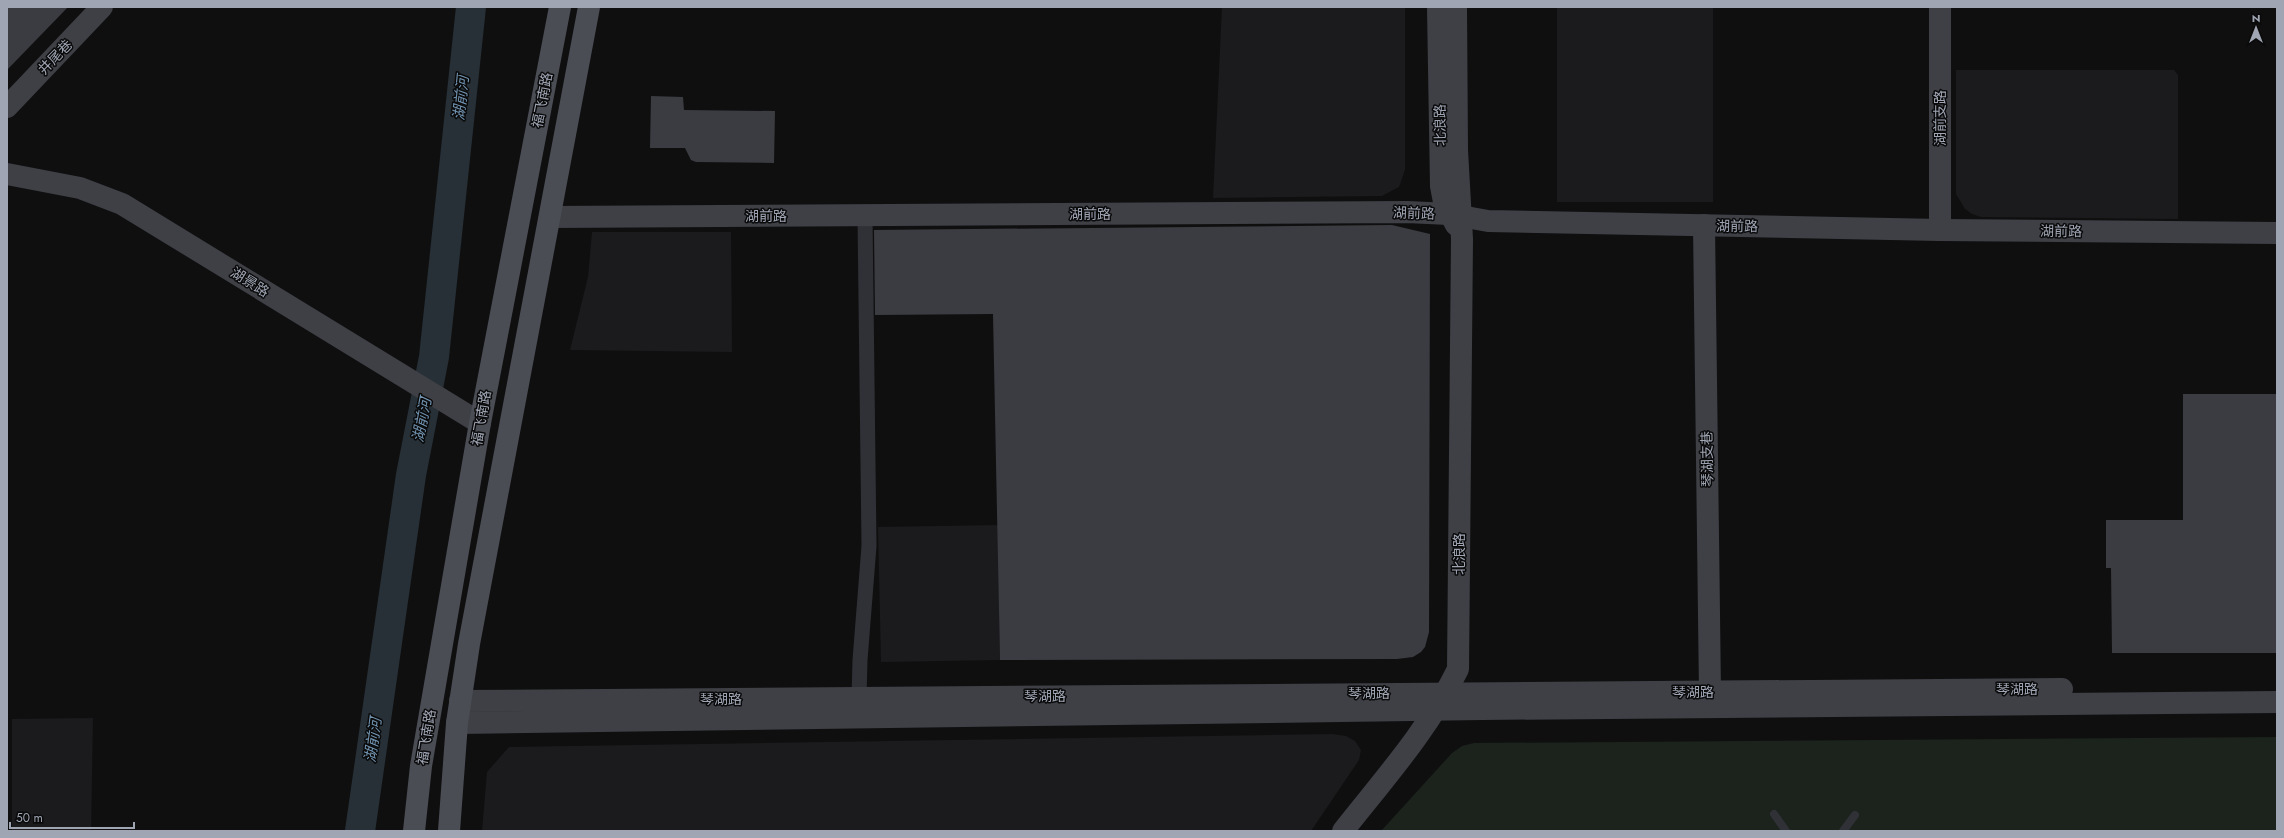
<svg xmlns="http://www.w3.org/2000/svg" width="2284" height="838" font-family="Jost,'Noto Sans SC',sans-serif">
	<rect width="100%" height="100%" fill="#0f0f10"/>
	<g fill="#1b1b1d">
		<polygon points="1222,7 1405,7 1405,170 1399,187 1382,196 1213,198"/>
		<rect x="1557" y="7" width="156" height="195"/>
		<polygon points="1956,70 2174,70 2178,75 2178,219 1981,217 1972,214 1965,209 1956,194"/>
		<polygon points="592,232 731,232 732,352 570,350 588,277"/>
		<polygon points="998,525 1000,660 881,662 878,527"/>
		<polygon points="93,718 91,831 12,831 12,719"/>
		<polygon points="1333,734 1346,736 1355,741 1361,750 1359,760 1311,831 482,831 487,772 509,747"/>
	</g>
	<polygon fill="#1b231c" points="2277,737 2277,831 1381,831 1452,753 1462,746 1474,743"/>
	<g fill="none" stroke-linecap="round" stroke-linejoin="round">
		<polyline stroke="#273036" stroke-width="30" points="360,831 411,475 434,357 471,7"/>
	</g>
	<g fill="#3b3c41">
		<polygon points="7,7 68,7 7,70"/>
		<polygon points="651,96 683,97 684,110 775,111 774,163 696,162 691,160 685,148 650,148"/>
		<polygon points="1392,225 1430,234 1429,632 1425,647 1421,652 1413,657 1397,659 1000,660 993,314 875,315 874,230"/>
		<polygon points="2183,394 2277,394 2277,653 2112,653 2111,568 2106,568 2106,520 2183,520"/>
	</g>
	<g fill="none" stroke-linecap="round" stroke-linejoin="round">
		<g stroke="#303136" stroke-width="8">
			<polyline points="1774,814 1786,831"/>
			<polyline points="1843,831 1855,815"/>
		</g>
		<polyline stroke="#303136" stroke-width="15" points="859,698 860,660 869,546 865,216"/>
		<g stroke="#3e4046" stroke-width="22">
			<polyline points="1438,7 1441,186 1444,202 1456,225"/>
			<polyline points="1940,7 1940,230"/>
			<polyline points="7,107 102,7"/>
			<polyline points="7,174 80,188 122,204 480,423"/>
			<polyline points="550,217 1407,212 1449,214 1488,221 1940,230 2277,233"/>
			<polyline points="1704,225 1710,692"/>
			<polyline points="460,701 2062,689"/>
			<polyline points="457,723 1483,709 2277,702"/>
			<path d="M1343,831C1384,779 1429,729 1458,669L1462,239L1457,150L1456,7"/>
		</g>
		<g stroke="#4b4d55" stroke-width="22">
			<polyline points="414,831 421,766 480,423 560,7"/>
			<polyline points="449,831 457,723 469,644 589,7"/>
		</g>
	</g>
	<g text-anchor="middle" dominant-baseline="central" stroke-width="3" stroke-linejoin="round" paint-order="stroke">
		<g font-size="14" fill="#9fa5b3" stroke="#0a0a0b">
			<text transform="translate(55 57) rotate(-46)">井尾巷</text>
			<text transform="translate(542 100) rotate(-79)">福飞南路</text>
			<text transform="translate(1940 118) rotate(-90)">湖前支路</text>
			<text transform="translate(1440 125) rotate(-91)">北浪路</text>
			<text transform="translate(1414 213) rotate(2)">湖前路</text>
			<text x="1090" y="214">湖前路</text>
			<text x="766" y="216">湖前路</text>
			<text transform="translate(1737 226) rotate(1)">湖前路</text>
			<text transform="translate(2061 231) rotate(1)">湖前路</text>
			<text transform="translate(250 282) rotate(32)">湖景路</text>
			<text transform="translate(481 418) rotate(-80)">福飞南路</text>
			<text transform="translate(1707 459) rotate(-91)">琴湖支巷</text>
			<text transform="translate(1459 554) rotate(-90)">北浪路</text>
			<text x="2017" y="689">琴湖路</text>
			<text x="1693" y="692">琴湖路</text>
			<text x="1369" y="693">琴湖路</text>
			<text x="1045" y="696">琴湖路</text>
			<text x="721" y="699">琴湖路</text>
			<text transform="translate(426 737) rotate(-81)">福飞南路</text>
		</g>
		<g font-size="15" font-style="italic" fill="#7294b1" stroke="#0a0a0b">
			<text transform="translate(461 98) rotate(-84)">湖前河</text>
			<text transform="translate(422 420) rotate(-79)">湖前河</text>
			<text transform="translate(373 740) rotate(-82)">湖前河</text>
		</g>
	</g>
	<rect width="2284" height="838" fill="none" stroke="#9fa5b3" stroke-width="16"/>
	<g transform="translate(2256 28)" stroke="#0a0a0b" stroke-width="3" paint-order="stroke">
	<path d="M0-3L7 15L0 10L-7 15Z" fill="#9fa5b3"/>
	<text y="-6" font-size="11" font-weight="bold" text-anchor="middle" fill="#9fa5b3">N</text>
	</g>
	<path d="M10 822v6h124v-6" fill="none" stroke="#9fa5b3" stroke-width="2"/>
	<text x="16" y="822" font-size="12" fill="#9fa5b3" stroke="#0a0a0b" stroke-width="3" paint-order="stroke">50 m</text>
</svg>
